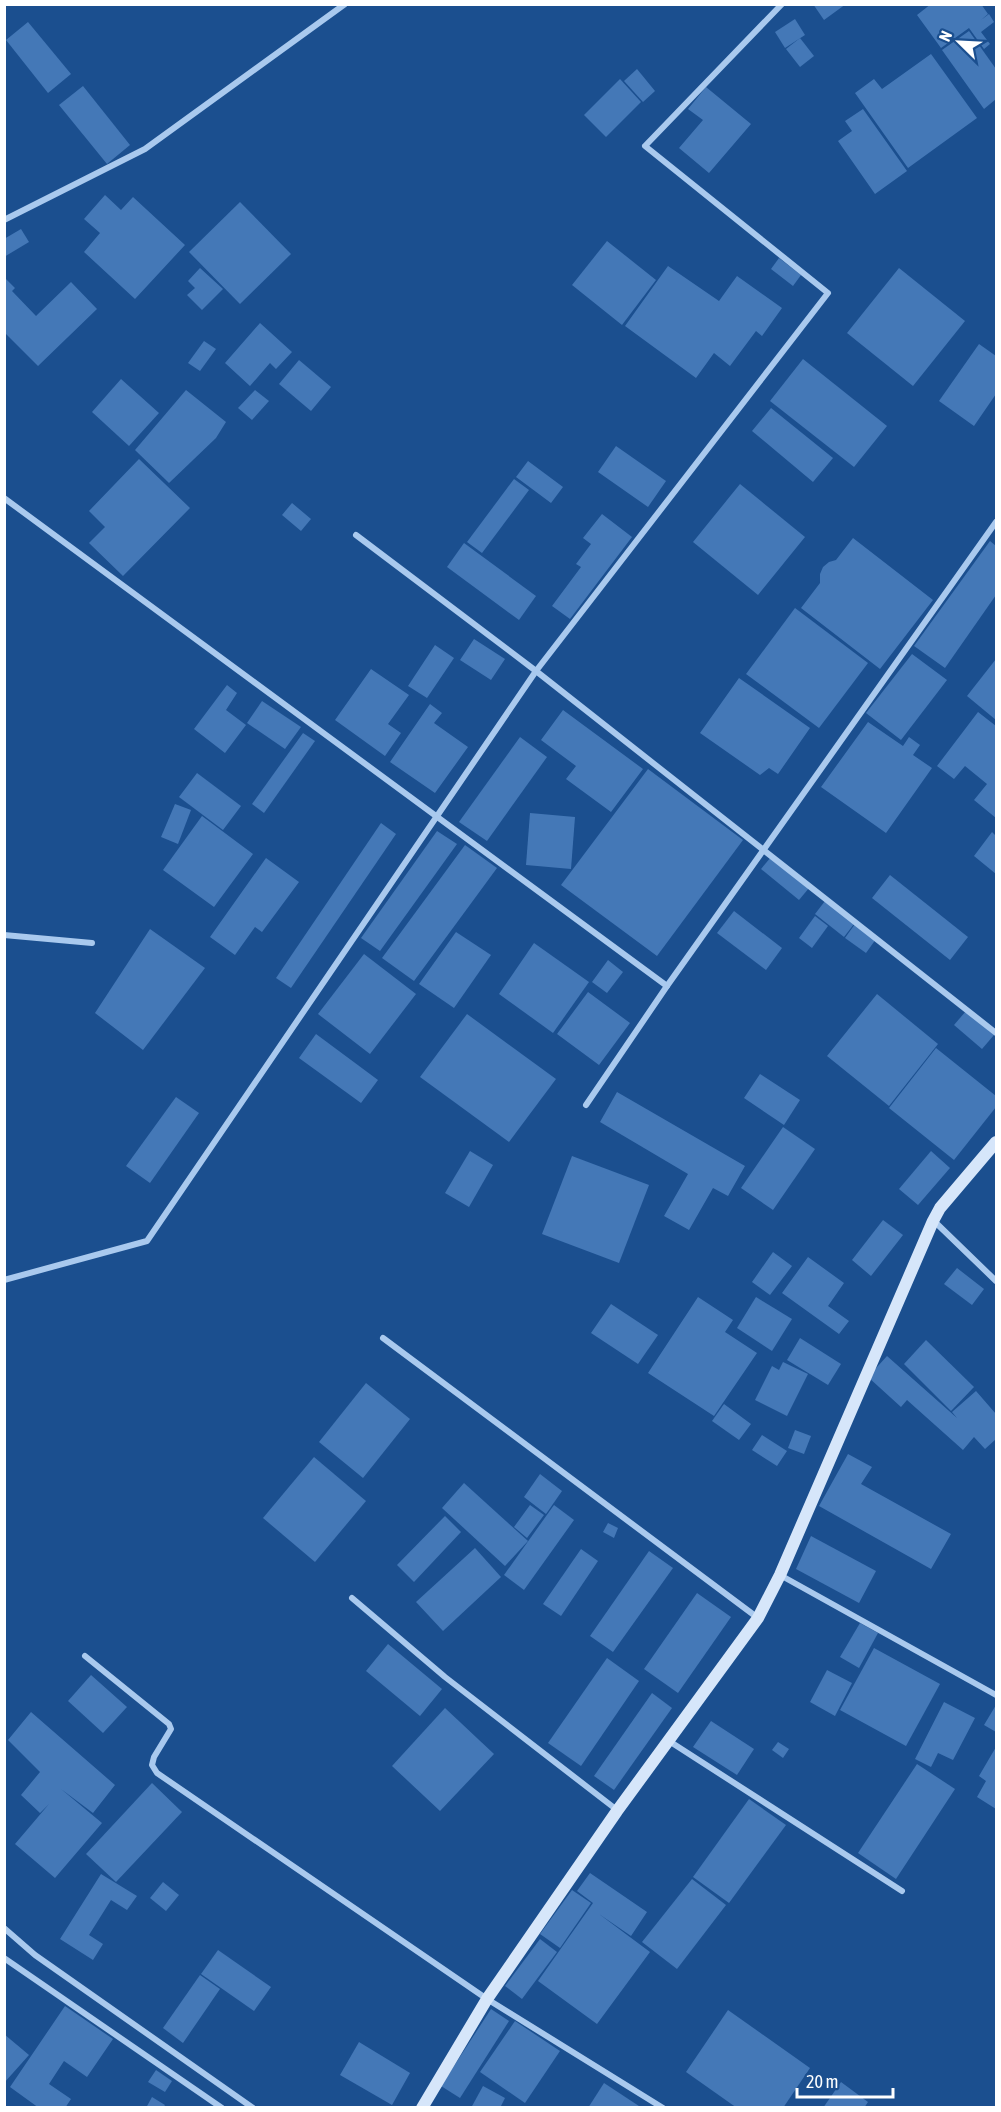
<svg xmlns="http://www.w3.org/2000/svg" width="1001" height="2112" font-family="'Asap Condensed',sans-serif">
	<rect width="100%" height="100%" fill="#1b4f8f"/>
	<g fill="#4478b7">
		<polygon points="813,4 846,4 824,20"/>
		<polygon points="931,4 981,4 988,14 981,20 989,14 994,22 981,32 990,44 984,49 969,28 941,48 917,15"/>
		<polygon points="795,19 805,35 785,48 775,32"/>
		<polygon points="28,22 71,74 48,93 6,40"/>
		<polygon points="969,31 996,69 996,99 984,109 942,50"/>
		<polygon points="800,38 814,56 800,67 786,49"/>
		<polygon points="931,54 977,118 908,168 855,93 874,79 882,89"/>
		<polygon points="637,69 655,91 643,102 624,81"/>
		<polygon points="620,79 641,102 606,137 584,115"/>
		<polygon points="83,86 130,145 107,164 59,105"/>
		<polygon points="706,87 751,124 709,173 679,148 703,120 688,109"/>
		<polygon points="863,109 907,171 875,194 838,141 852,131 845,121"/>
		<polygon points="105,195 121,210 133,197 185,245 135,299 84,252 100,233 84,219"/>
		<polygon points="240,202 291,254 240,304 189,252"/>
		<polygon points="21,229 29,242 4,257 4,239"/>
		<polygon points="607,241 656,280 622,325 572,285"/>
		<polygon points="779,258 801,275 793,286 771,269"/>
		<polygon points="668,266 719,301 737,276 782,308 762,336 756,331 730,366 714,353 696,378 625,326"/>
		<polygon points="200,268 223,289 202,310 187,295 195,288 188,281"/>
		<polygon points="899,268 965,321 913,386 847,333"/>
		<polygon points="4,277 15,288 12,291 36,316 71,282 97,309 38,366 4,332"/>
		<polygon points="260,323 292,352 276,369 270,363 250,386 225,363"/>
		<polygon points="204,341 216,349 200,371 188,363"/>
		<polygon points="979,344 996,356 996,394 974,426 939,401"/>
		<polygon points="803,359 887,426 854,467 770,401"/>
		<polygon points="299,360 331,387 311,411 279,384"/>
		<polygon points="121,379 159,413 129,446 92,412"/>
		<polygon points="186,390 226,422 216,438 169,483 135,450"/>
		<polygon points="255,390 269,401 252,420 238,408"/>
		<polygon points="771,408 833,458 813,482 752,431"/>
		<polygon points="616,446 666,481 648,507 598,472"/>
		<polygon points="139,459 190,508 123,576 89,543 105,527 89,511"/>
		<polygon points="528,461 563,487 551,503 516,477"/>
		<polygon points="514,479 529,490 482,553 467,542"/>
		<polygon points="740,484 805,537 758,595 693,542"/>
		<polygon points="292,503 311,519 301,531 282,515"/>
		<polygon points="602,514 632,537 570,619 552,606 581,567 576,564 591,544 583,538"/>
		<polygon points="853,538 933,600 880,669 801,608 820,583 820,574 823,567 829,562 836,560"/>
		<polygon points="990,541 996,546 996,595 945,668 914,646"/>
		<polygon points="464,543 536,596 519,620 447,567"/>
		<polygon points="795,608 868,663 819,728 746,674"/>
		<polygon points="474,639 505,659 491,680 460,660"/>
		<polygon points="435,645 454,658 427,698 408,686"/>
		<polygon points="912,654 947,680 901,740 866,713"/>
		<polygon points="996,659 996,720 967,696"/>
		<polygon points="371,669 409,695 388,724 401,733 385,756 335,720"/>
		<polygon points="739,678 810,728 778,774 769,768 760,775 700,733"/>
		<polygon points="227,685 237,693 226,710 246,725 225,753 194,729"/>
		<polygon points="262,701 301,727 285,749 247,723"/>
		<polygon points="430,704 442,713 434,723 468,747 435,793 390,762"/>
		<polygon points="563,710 643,769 611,812 566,779 576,766 541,740"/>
		<polygon points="978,712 996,726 996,818 974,800 987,784 965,766 954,779 937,766"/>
		<polygon points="868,722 903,746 909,737 920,745 913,755 932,768 886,833 821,787"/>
		<polygon points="303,733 315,741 264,813 252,804"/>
		<polygon points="520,737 547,757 487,841 459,822"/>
		<polygon points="648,769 743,840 657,956 561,885"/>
		<polygon points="197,773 241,806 223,830 179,797"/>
		<polygon points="175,804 191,810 178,844 161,837"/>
		<polygon points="530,813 575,817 571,869 526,865"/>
		<polygon points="202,816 253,854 214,907 163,870"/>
		<polygon points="381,823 396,834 291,988 276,978"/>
		<polygon points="437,831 457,844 380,951 361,938"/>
		<polygon points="992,832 996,836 996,874 974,856"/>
		<polygon points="465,845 497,868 414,981 382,958"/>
		<polygon points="771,857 809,888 799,900 761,869"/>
		<polygon points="266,858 299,882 262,932 255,927 235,955 210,937"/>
		<polygon points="890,875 968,937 950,960 872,898"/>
		<polygon points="825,901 854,924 844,937 815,914"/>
		<polygon points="734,911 782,948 766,970 717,933"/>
		<polygon points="815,916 828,926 812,948 799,938"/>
		<polygon points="855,924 876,939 866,953 845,938"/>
		<polygon points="150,929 205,968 143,1050 95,1013"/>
		<polygon points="456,932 491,955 454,1008 419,984"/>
		<polygon points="534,943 589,982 553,1033 499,994"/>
		<polygon points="364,954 416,994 370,1054 318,1014"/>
		<polygon points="608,960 623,972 607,993 592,982"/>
		<polygon points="588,992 630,1023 599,1065 557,1034"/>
		<polygon points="877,994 938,1044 889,1106 827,1056"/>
		<polygon points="966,1011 994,1035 982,1049 954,1025"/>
		<polygon points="467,1014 556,1079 509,1142 420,1077"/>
		<polygon points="316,1034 378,1080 361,1103 299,1058"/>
		<polygon points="936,1048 996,1096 996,1107 954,1160 889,1108"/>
		<polygon points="760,1074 800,1100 784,1125 744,1098"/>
		<polygon points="617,1092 745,1166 728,1196 713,1188 689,1230 664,1216 688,1174 600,1122"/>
		<polygon points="176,1097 199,1113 150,1183 126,1166"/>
		<polygon points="783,1127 815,1149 773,1210 741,1188"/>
		<polygon points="470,1151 493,1165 469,1207 445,1193"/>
		<polygon points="931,1151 950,1168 918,1205 899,1189"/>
		<polygon points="572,1156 649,1185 619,1263 542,1234"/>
		<polygon points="883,1220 903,1235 871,1276 852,1260"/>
		<polygon points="773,1252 792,1266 770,1295 752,1282"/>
		<polygon points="808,1257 844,1283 828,1306 849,1321 839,1334 782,1293"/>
		<polygon points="957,1268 984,1289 972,1305 944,1284"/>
		<polygon points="698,1297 733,1320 725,1332 757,1353 714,1416 648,1373"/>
		<polygon points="756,1297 792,1319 772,1351 737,1328"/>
		<polygon points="611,1304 658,1335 638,1364 591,1333"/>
		<polygon points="800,1338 841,1364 828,1385 787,1360"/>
		<polygon points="926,1340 974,1387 951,1411 904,1364"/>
		<polygon points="887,1356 957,1418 952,1412 976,1391 996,1414 996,1439 985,1449 974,1437 963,1450 907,1400 901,1407 868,1377"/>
		<polygon points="783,1362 808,1374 787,1416 755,1400 772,1366 779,1370"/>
		<polygon points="366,1383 410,1419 363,1478 319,1442"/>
		<polygon points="724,1404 751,1424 739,1440 712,1421"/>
		<polygon points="795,1430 811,1436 804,1454 788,1448"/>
		<polygon points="762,1435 787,1451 777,1466 752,1450"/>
		<polygon points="848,1454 872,1467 861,1484 951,1534 931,1569 819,1506"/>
		<polygon points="314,1457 366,1501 315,1562 263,1518"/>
		<polygon points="540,1474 562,1491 546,1514 524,1497"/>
		<polygon points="464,1483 528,1541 505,1566 442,1508"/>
		<polygon points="530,1505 544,1515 527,1538 514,1527"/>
		<polygon points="554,1505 574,1520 524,1590 504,1575"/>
		<polygon points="445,1516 461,1532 414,1582 397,1565"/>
		<polygon points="608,1523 618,1528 614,1538 603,1532"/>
		<polygon points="811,1536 876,1571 859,1603 796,1569"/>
		<polygon points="475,1548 501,1577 443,1631 416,1602"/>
		<polygon points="581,1549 598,1561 561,1616 543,1604"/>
		<polygon points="649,1551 673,1568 613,1652 590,1636"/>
		<polygon points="697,1593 731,1617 678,1693 644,1669"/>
		<polygon points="860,1623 878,1633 859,1668 840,1657"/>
		<polygon points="388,1644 442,1689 420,1716 366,1671"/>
		<polygon points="874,1648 940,1684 906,1746 840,1710"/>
		<polygon points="607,1658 639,1681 581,1766 548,1743"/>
		<polygon points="827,1670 852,1683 835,1716 810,1702"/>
		<polygon points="91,1675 127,1707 103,1733 68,1701"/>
		<polygon points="652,1693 672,1708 614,1790 594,1776"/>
		<polygon points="944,1702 975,1718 953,1760 938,1753 931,1767 915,1759"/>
		<polygon points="996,1705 996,1732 984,1725"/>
		<polygon points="445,1708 494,1754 440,1811 392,1766"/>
		<polygon points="31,1712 115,1785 93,1813 61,1789 102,1823 55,1878 15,1844 49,1804 40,1813 21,1795 40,1772 8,1740"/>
		<polygon points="711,1721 754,1749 737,1775 693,1747"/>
		<polygon points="778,1742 789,1749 783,1758 772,1750"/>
		<polygon points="996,1747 996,1809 977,1797 986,1781 979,1776"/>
		<polygon points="917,1764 955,1789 896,1879 858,1853"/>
		<polygon points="152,1783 182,1812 116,1882 86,1854"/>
		<polygon points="749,1799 786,1825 729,1903 693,1877"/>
		<polygon points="590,1873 647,1912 631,1936 599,1914 650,1952 597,2024 538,1981 593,1903 577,1891"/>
		<polygon points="101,1874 137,1896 127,1910 111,1900 89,1935 103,1944 93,1960 60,1939"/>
		<polygon points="692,1879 726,1905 677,1969 642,1942"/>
		<polygon points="163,1882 179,1895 166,1911 150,1898"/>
		<polygon points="572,1890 591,1903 560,1948 540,1934"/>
		<polygon points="540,1939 557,1952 522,1999 505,1986"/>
		<polygon points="218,1950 271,1987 254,2011 201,1974"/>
		<polygon points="200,1975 220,1989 183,2043 163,2028"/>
		<polygon points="65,2006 113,2039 87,2077 64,2061 49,2084 71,2099 65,2108 39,2108 10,2087"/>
		<polygon points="491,2009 509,2021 460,2098 441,2086"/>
		<polygon points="728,2010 810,2068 783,2108 737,2108 686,2072"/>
		<polygon points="515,2021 560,2051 525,2103 480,2072"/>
		<polygon points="4,2034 29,2055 4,2083"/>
		<polygon points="359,2042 410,2073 392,2105 340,2075"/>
		<polygon points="156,2070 172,2081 165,2092 148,2082"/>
		<polygon points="841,2082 868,2102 864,2108 823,2108"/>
		<polygon points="604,2083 642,2108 588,2108"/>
		<polygon points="483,2086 505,2098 500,2108 471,2108"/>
		<polygon points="152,2097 165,2105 163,2108 146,2108"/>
	</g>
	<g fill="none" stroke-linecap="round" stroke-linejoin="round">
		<g stroke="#a9c9ee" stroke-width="6">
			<polyline points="4,220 145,149 345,4"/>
			<polyline points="4,498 667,986"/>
			<polyline points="356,535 536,671 996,1033"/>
			<polyline points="4,935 92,943"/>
			<polyline points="586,1105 667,986 996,522"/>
			<polyline points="934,1221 996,1281"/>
			<polyline points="4,1280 147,1241 536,671 828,293 645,146 782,4"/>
			<polyline points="383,1338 758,1618"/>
			<polyline points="780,1575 996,1695"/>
			<polyline points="352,1598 445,1677 617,1810"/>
			<polyline points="85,1656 169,1724 171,1729 154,1757 152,1765 157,1773 487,1999 663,2108"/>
			<polyline points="669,1741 902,1891"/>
			<polyline points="4,1928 35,1955 253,2108"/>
			<polyline points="4,1958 222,2108"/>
		</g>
		<polyline stroke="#d6e6fa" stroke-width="12" points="422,2108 487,1999 617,1811 758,1618 780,1575 933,1221 940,1208 996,1142"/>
	</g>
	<rect width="1001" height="2112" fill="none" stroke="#ffffff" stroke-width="12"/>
	<g transform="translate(959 42) rotate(294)" stroke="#1b4f8f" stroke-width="4.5" paint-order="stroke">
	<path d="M0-4.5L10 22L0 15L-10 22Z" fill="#ffffff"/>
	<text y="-9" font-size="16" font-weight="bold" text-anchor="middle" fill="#ffffff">N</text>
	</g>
	<path d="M797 2088v9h96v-9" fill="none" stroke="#ffffff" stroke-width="3"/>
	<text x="806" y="2088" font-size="18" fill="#ffffff" stroke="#1b4f8f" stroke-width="4.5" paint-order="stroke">20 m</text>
</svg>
